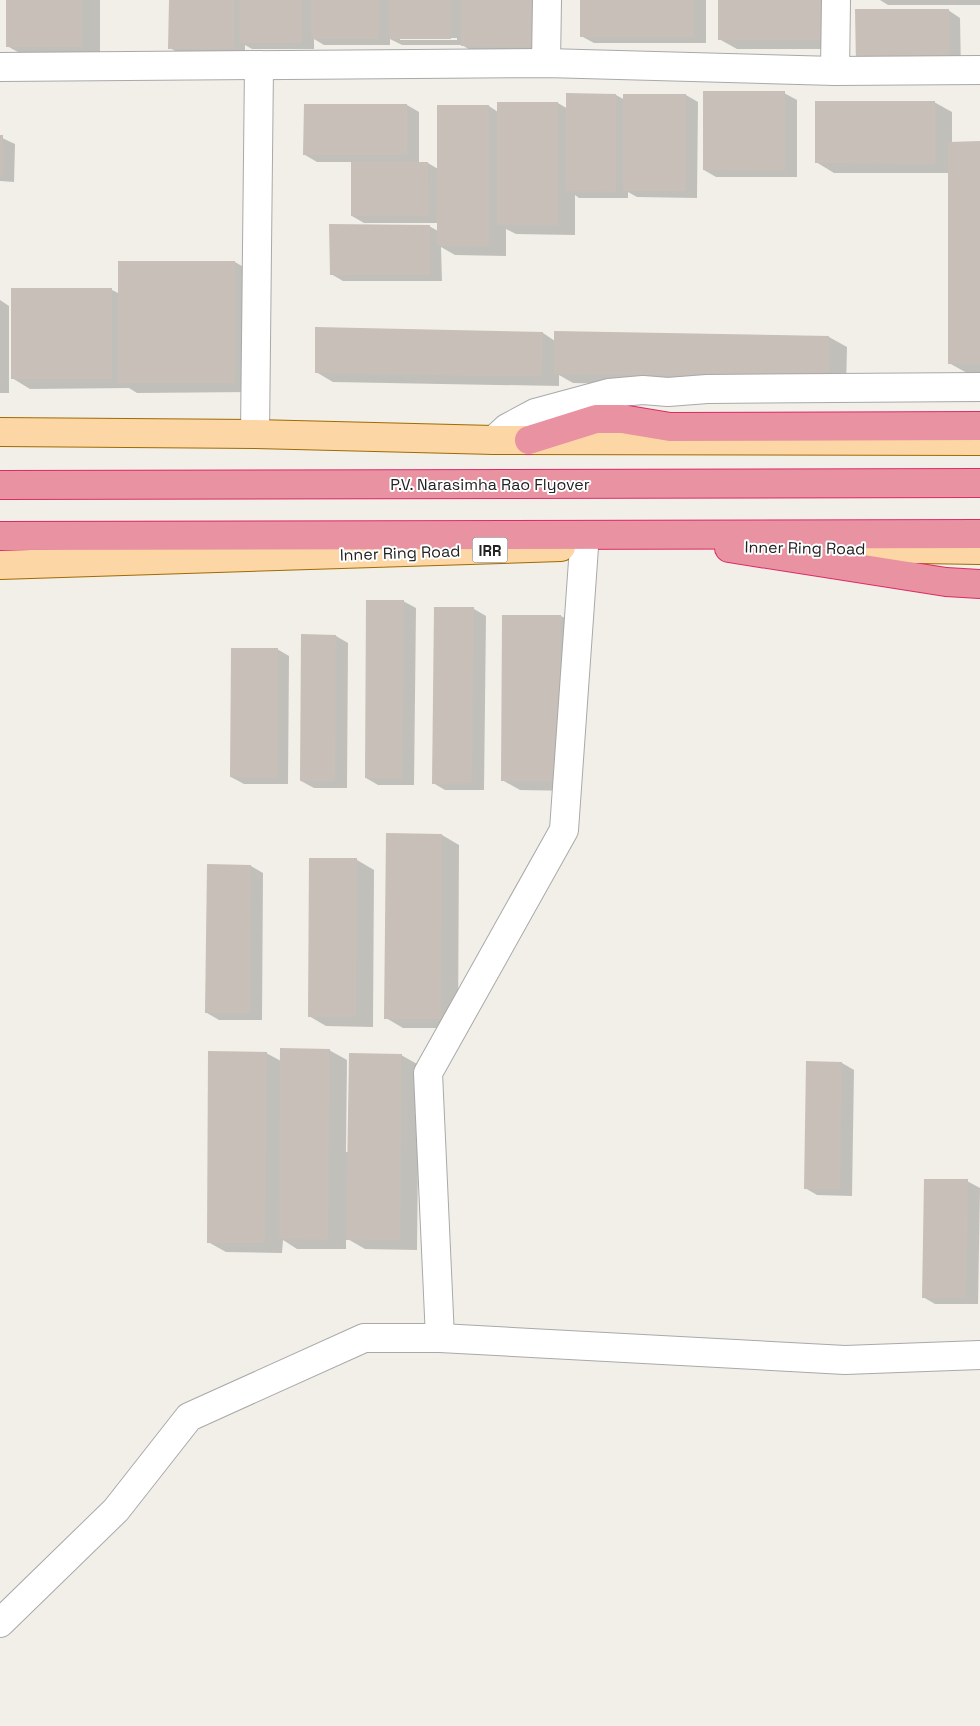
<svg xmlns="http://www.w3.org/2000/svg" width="980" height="1726" font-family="'Space Grotesk',sans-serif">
	<rect width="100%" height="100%" fill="#f2efe9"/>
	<g fill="#0003" fill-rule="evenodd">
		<polygon points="7,0 100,0 100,56 25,56 7,46"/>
		<path d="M170,0H553V56H480L462,45H402L390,39V45H324L314,39V49H252L245,45V55H182L170,48ZM400,38H457V40H400Z"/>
		<polygon points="582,0 706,0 706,43 594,43 581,36"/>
		<polygon points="719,0 846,49 737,49 719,39"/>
		<polygon points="880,0 980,0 980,5 888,5"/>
		<polygon points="948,10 960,18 961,72 869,72"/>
		<polygon points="784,93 797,100 797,177 716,177 704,170"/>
		<polygon points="616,95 625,100 686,95 698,102 697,198 637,197 628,192 628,198 579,198 575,195 575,235 516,234 506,229 506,256 455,255 441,247 442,281 343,281 331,274 429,226 438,231 438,223 364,223 352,216 352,162 317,162 305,155 407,105 419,112 419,163 428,163 438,169 489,106 498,112 499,103 558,103 568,109"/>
		<polygon points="934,102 952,112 952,143 980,143 980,373 967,373 949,363 949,173 834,173 816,162"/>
		<polygon points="0,137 15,144 14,182 0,181"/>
		<polygon points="235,262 252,272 252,392 137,393 129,388 30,389 12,378 112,290 120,294"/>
		<polygon points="0,300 9,306 9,393 0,393"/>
		<polygon points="543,333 555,341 829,337 847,347 846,388 573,383 559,375 559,386 333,382 316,372"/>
		<polygon points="403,601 416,608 414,785 378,785 366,778"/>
		<polygon points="474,609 486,616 484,790 445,790 433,783"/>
		<polygon points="503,616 561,616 579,626 577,791 520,790 502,780"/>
		<polygon points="336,636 348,643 347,788 314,788 301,781"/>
		<polygon points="277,649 289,656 288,784 244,784 231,777"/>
		<polygon points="442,835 459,845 458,1028 403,1028 386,1018"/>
		<polygon points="357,860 374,870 373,1027 326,1026 309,1016"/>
		<polygon points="251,866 263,873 262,1020 219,1020 207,1013"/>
		<polygon points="329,1050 347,1060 346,1152 349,1152 401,1055 419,1065 417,1250 365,1249 346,1238 346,1249 297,1249 283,1240 282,1253 226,1252 208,1242 266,1053 281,1061"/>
		<polygon points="842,1063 854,1070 852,1196 817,1195 805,1188"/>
		<polygon points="967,1181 980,1188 978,1304 935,1304 923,1297"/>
	</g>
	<g fill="#c7bfb8">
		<rect x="6" y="0" width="76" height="47"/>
		<polygon points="169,0 234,0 234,49 168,49"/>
		<rect x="239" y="0" width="63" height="43"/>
		<rect x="311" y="0" width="68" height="39"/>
		<rect x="389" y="0" width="62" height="39"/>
		<polygon points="461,0 536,0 536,47 461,46"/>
		<rect x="580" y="0" width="114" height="37"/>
		<rect x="718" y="0" width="111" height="40"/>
		<polygon points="855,9 949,9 949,66 856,66"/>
		<polygon points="703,91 785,91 785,171 703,170"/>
		<polygon points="566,93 616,94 616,192 566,191"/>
		<rect x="623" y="94" width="63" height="97"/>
		<polygon points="815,101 935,101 935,164 815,163"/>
		<rect x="497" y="102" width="61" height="123"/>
		<polygon points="304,104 407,104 407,155 303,155"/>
		<rect x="437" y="105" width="52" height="141"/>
		<rect x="0" y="135" width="3" height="40"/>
		<polygon points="980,141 980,364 948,364 948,142"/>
		<polygon points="351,162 428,162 429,217 351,216"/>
		<polygon points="329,224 430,225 430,275 330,275"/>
		<rect x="118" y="261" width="117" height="122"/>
		<rect x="11" y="288" width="101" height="91"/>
		<polygon points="315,327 543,332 542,377 315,373"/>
		<polygon points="554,331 829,336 829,378 554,374"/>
		<polygon points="366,600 404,600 402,779 365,778"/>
		<polygon points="434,607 474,607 472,783 432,784"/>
		<polygon points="502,615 561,615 560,781 501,781"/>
		<polygon points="301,634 336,635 335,781 300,781"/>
		<polygon points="231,648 278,648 277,778 230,777"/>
		<polygon points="386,833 442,834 441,1019 384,1019"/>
		<polygon points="309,858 357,858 356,1017 308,1017"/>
		<polygon points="207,864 251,865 250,1013 205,1013"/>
		<polygon points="280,1048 330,1049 328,1240 279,1239"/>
		<polygon points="208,1051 267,1052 265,1243 207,1243"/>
		<polygon points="349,1053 402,1054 400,1240 346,1240"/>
		<polygon points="806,1061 842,1062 840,1189 804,1189"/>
		<polygon points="924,1179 968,1179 966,1298 922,1298"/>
	</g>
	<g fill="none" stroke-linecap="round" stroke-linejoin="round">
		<g stroke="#a9a9a9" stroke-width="30">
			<g id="minor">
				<polyline points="546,63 547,0"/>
				<polyline points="0,67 546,63 835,71 980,70"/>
				<polyline points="835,71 836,0"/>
				<polyline points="255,434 259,65"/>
				<polyline points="494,440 507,428 535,413 609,393 643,390 668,392 707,389 980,387"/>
				<polyline points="440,1338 428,1073 564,830 584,547"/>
				<polyline points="0,1623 116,1510 189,1417 364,1338 440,1338 845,1360 980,1355"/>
			</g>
		</g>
		<g stroke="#a06b00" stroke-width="30">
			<g id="major">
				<polyline points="0,432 255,434 494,440 980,441"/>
				<polyline points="794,547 980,550"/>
				<polyline points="0,565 561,547"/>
			</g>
		</g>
		<g stroke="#dc2a67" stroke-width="30">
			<g id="highway">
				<polyline points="529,440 596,419 622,419 670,427 980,426"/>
				<polyline points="0,485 980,483"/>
				<polyline points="0,536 980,534"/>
				<polyline points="729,548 946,582 980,584"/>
			</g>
		</g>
		<use href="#minor" stroke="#fff" stroke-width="28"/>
		<use href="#major" stroke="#fcd6a4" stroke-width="28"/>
		<use href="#highway" stroke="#e892a2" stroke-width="28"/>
	</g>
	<g text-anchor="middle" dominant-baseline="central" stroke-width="4" stroke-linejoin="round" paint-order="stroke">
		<rect fill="#fff" stroke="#646464" stroke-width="1" x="472.5" y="537.5" width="35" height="25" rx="4"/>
		<g font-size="15" font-weight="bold" fill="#222">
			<text x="490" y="550">IRR</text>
		</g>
		<g font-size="16" fill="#222" stroke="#fff">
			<text x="490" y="484">P.V. Narasimha Rao Flyover</text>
			<text transform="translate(805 548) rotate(1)">Inner Ring Road</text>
			<text transform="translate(400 553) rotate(-2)">Inner Ring Road</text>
		</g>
	</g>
</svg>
